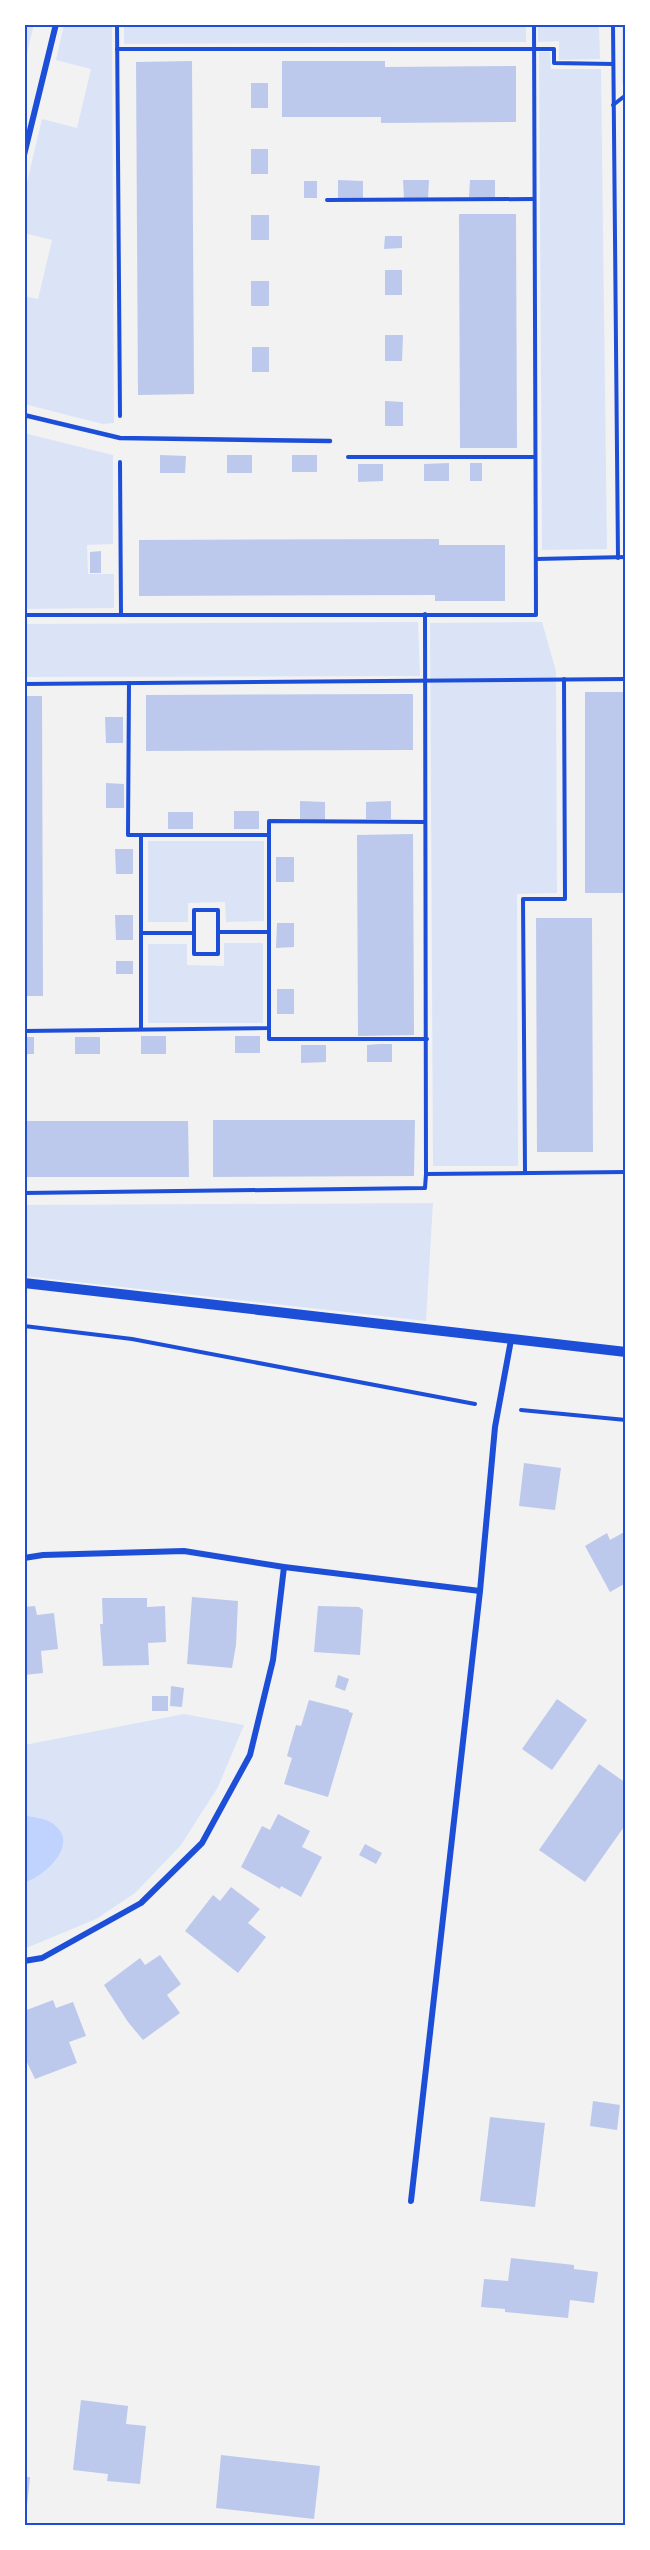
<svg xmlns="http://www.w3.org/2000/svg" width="650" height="2550" font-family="Georgia,serif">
	<rect width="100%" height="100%" fill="#f2f2f2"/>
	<g fill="#dbe4f7">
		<polygon points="24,24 34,24 27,53 24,53"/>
		<polygon points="64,24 112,24 114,423 103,424 24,404 24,296 38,299 52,240 24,233 24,195 42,119 77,128 91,69 56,60"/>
		<polygon points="124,24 526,24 526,42 124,44"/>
		<polygon points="538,24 599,24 600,59 559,60 559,41 538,42"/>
		<polygon points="622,24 626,24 626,80 622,84"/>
		<polygon points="539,52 550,52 551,69 601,69 607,549 542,550"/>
		<polygon points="24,433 113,455 113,544 87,545 88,574 114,574 114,608 24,609"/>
		<polygon points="418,622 420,676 24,677 24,624"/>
		<polygon points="542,622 556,671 557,893 517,894 518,1166 433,1166 430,623"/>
		<polygon points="148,841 264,841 264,921 226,922 225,902 188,903 188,922 148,922"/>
		<polygon points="224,943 263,943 263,1023 148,1023 148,944 187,944 187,965 224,966"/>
		<polygon points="433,1203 426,1321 24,1276 24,1205"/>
		<polygon points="184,1714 244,1725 218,1787 181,1845 135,1893 96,1919 24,1949 24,1883 32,1880 40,1818 24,1815 24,1745"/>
	</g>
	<path fill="#bfd3fe" d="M24,1815C33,1817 44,1818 52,1823C82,1843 45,1876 24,1883Z"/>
	<g fill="#bdc9ec">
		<polygon points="192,61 194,394 138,395 136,62"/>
		<polygon points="282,61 385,61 385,67 516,66 516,122 381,123 381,117 282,117"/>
		<rect x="251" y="83" width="17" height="25"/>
		<rect x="251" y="149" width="17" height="25"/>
		<polygon points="338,180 363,181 363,198 338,198"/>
		<polygon points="403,180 429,180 428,198 404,198"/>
		<polygon points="470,180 495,180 495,198 469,197"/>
		<rect x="304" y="181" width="13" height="17"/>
		<polygon points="459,214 516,214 517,448 460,448"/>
		<rect x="251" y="215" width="18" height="25"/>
		<polygon points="385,236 402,236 402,248 384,249"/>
		<rect x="385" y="270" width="17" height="25"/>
		<rect x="251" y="281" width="18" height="25"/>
		<polygon points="385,335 403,335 402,361 385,361"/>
		<rect x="252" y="347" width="17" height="25"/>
		<polygon points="385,401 403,402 403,426 385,426"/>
		<polygon points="160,455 186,456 185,473 160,473"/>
		<rect x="227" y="455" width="25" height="18"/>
		<rect x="292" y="455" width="25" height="17"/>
		<polygon points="449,463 449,481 424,481 424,464"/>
		<rect x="470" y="463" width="12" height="18"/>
		<polygon points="358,464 383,464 383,481 358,482"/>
		<polygon points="439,539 439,545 505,545 505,601 435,601 435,595 139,596 139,540"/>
		<polygon points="101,551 101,573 90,573 90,552"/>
		<rect x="585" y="692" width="41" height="201"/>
		<polygon points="413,694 413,750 146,751 146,695"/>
		<polygon points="24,696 42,696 43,996 24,996"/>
		<polygon points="105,717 123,717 123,743 106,743"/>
		<polygon points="106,783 124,784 124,808 106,808"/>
		<polygon points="300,801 325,802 325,820 300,819"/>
		<polygon points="391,801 391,819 366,819 366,802"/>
		<rect x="234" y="811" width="25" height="18"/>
		<rect x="168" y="812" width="25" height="17"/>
		<polygon points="413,834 414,1035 358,1036 357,835"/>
		<polygon points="115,849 133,849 133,874 116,874"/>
		<rect x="276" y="857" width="18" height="25"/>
		<polygon points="115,915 133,915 133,940 116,940"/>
		<polygon points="536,918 592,918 593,1152 537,1152"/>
		<polygon points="277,923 294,923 294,947 276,948"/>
		<rect x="116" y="961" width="17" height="13"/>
		<rect x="277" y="989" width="17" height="25"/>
		<rect x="141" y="1036" width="25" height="18"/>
		<rect x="235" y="1036" width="25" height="17"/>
		<rect x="24" y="1037" width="10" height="17"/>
		<rect x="75" y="1037" width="25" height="17"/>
		<polygon points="380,1044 392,1044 392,1062 367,1062 367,1045"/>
		<polygon points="301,1045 326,1045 326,1062 301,1063"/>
		<polygon points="213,1120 415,1120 414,1176 213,1177"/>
		<polygon points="24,1121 188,1121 189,1177 24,1177"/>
		<polygon points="524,1463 561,1468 555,1510 519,1506"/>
		<polygon points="626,1531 626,1583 610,1592 585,1546 607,1533 610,1540"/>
		<polygon points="192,1597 238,1601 236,1645 232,1668 187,1664"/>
		<polygon points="102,1598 147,1598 147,1607 165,1606 166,1642 148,1643 149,1665 103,1666 100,1624 103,1624"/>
		<polygon points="35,1606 37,1615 54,1613 58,1649 41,1651 43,1673 24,1675 24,1607"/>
		<polygon points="318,1606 359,1607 363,1610 360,1655 314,1652"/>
		<polygon points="338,1675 349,1679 345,1691 335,1687"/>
		<polygon points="171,1686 184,1688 182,1707 170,1706"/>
		<rect x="152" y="1696" width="16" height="15"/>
		<polygon points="557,1699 587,1720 552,1770 522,1749"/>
		<polygon points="309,1700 349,1710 349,1712 353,1713 328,1797 284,1784 292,1758 287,1756 296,1725 301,1726"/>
		<polygon points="599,1764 626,1783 626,1824 585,1882 539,1850"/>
		<polygon points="278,1814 310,1831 302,1847 322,1857 301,1897 281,1886 280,1889 241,1867 262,1826 270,1830"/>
		<polygon points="365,1844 382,1853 376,1864 359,1855"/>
		<polygon points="231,1887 260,1909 248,1923 266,1937 238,1973 185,1931 213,1895 220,1901"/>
		<polygon points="160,1955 181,1984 167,1995 180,2013 143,2040 128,2022 104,1985 140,1958 145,1965"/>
		<polygon points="53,2000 56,2008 73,2002 86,2036 69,2042 77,2063 35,2079 24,2056 24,2011"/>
		<polygon points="593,2101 620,2105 617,2130 590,2126"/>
		<polygon points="490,2117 545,2123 535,2207 480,2201"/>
		<polygon points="511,2258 574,2265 574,2269 598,2272 594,2303 570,2300 568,2318 505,2312 505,2309 481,2307 484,2279 508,2281"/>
		<polygon points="81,2400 128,2406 126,2424 146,2426 140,2484 107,2481 108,2474 73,2470"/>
		<polygon points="221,2455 320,2466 314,2519 216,2508"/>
		<polygon points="24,2477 30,2477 27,2505 24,2504"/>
	</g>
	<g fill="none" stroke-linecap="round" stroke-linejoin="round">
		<g stroke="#1d4ed8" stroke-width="4">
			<polyline points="117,24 120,416"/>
			<polyline points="613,24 618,558"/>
			<polyline points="117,49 554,49 554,63 613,64"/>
			<polyline points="613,105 626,95"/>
			<polyline points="327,200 534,199"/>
			<polyline points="348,457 535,457"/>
			<polyline points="120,462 121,614"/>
			<polyline points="536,559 626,557"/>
			<polyline points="425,614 426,1174"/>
			<polyline points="24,615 536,615 534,24"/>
			<polyline points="129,683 128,835 141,835"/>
			<polyline points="24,684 626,679"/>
			<polyline points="269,835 269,821 425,822"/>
			<rect x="194" y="910" width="24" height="44"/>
			<polyline points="218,932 269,932"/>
			<polyline points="141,933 194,933"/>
			<polyline points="269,1028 269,1039 427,1039"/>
			<polyline points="24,1031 269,1028 269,835 141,835 141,1029"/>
			<polyline points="525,1172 523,899 565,899 564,679"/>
			<polyline points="24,1193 425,1188 426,1174 626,1172"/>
			<polyline points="24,1326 132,1339 475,1404"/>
			<polyline points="521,1410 626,1420"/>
		</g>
		<polyline stroke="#1d4ed8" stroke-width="4.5" points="24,415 120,438 330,441"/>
		<g stroke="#1d4ed8" stroke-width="6">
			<polyline points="24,155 56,24"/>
			<polyline points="24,1558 43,1555 184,1551 284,1567 480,1591"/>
			<polyline points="24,1961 42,1958 141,1903 202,1843 250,1755 273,1660 284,1567"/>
			<polyline points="411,2201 480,1591 495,1427 511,1340"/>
		</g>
		<polyline stroke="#1d4ed8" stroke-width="10" points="24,1283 626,1352"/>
	</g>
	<rect width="650" height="2550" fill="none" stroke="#ffffff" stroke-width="51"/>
	<rect x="26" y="26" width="598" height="2498" fill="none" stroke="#1d4ed8" stroke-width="2"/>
</svg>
